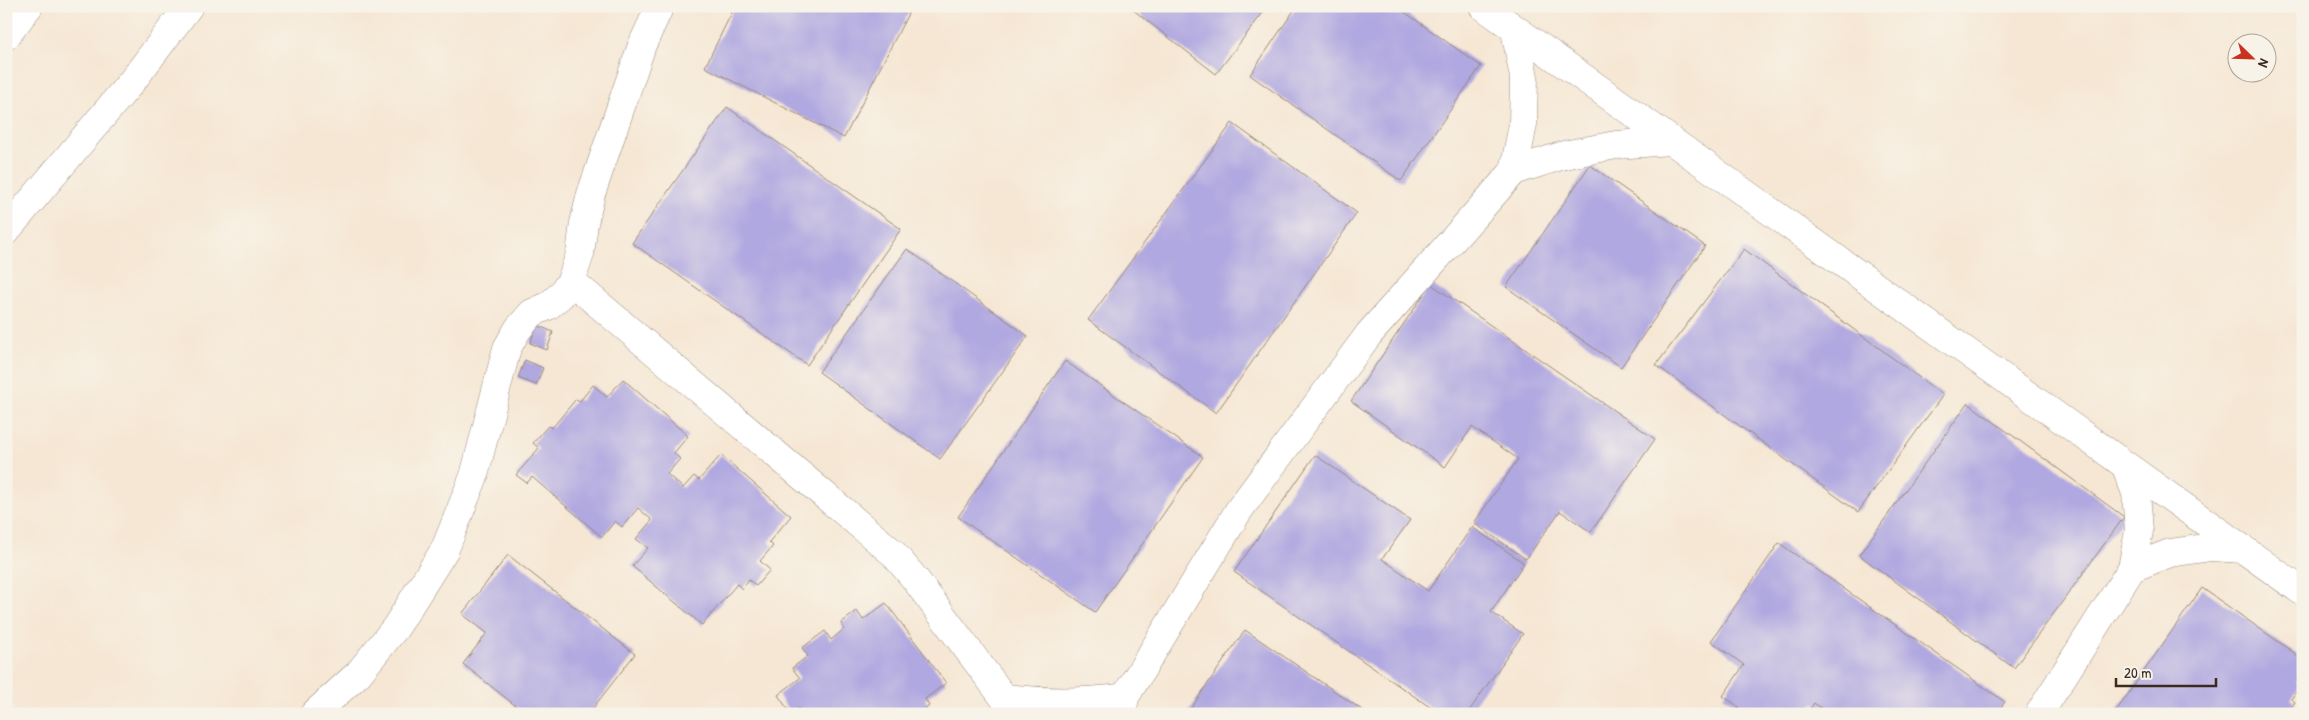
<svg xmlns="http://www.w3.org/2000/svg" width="2309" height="720" font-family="'Patrick Hand',sans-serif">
	<rect width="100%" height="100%" fill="#f7f3e8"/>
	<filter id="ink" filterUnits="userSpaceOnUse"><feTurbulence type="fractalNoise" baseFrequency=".02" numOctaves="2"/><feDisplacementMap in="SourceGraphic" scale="10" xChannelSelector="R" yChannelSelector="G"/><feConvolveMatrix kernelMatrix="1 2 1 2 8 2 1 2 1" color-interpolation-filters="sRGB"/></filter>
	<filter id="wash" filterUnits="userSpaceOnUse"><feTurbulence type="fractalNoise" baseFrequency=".0096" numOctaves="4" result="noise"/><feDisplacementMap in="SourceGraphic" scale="20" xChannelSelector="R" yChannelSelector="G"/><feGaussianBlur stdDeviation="1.12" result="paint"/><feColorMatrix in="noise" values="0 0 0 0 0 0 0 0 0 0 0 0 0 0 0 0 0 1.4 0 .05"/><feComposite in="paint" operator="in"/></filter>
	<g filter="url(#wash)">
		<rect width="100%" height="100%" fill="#f6e7d4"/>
		<g id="blocks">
			<g fill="#b0a8e0">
				<polygon points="735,6 912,6 844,138 705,67"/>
				<polygon points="1128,6 1268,6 1216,74"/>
				<polygon points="1297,6 1396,6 1481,66 1401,181 1250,75"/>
				<polygon points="727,107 901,229 807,365 632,243"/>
				<polygon points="1232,123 1357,213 1216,413 1088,320"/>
				<polygon points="1590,165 1705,246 1621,367 1506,287"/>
				<polygon points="907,249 1028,336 940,459 819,372"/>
				<polygon points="1744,249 1943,395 1858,512 1656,365"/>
				<polygon points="1431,284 1655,439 1591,532 1560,511 1526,559 1474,523 1518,459 1472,427 1445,467 1351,401"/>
				<polygon points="537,325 553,332 547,350 530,343"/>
				<polygon points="525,360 543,368 536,385 518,378"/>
				<polygon points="1065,361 1203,457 1095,612 958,517"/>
				<polygon points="623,379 688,436 674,453 680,459 667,474 683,488 694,476 699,480 721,455 791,516 769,542 773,546 760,561 770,570 756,586 749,580 742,589 737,584 702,625 632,566 648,548 636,539 652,520 638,508 622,527 615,521 602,537 532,477 527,483 516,475 539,448 533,443 548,426 552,428 576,399 580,401 593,385 607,397"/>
				<polygon points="1968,403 2124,517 2014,668 1859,555"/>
				<polygon points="1315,455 1410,520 1382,559 1428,591 1472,527 1524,563 1491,612 1523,634 1467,714 1440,714 1234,572"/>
				<polygon points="1779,543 2005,702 1996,714 1829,714 1814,703 1807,714 1734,714 1739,707 1723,696 1744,665 1711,641"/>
				<polygon points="508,555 635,654 593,708 600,714 526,714 463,664 487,633 462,614"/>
				<polygon points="2202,588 2303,659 2303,671 2296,681 2301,685 2291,699 2295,702 2287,714 2114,714"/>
				<polygon points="886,603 946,683 925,699 929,706 918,714 804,714 799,708 791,714 778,695 800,678 792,668 808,656 802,648 825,631 831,640 844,629 841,623 857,611 863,620"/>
				<polygon points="1245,630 1368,714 1187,714"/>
			</g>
		</g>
	</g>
	<g filter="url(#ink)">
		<use href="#blocks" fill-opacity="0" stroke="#988879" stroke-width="1"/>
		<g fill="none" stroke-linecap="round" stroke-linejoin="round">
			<g stroke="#988879" stroke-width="29">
				<g id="minor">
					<polyline points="1483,6 2303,592"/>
					<polyline points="6,36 29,6"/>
					<polyline points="1514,171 1564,155 1616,145 1670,141"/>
					<polyline points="6,231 133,80 189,6"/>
					<polyline points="571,281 893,553 915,579 1016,714"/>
					<polyline points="2132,568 2170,553 2211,547 2243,549"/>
					<path d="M1005,698C1047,703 1083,703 1125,697"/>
					<polyline points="314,714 358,674 396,627 445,549 474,476 507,348 518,329 532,313 548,306 561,295 571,281 580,254 584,223 591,194 642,45 660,6"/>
					<polyline points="1122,714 1125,697 1239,510 1369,334 1514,171 1523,124 1524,77 1515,30"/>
					<polyline points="2039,714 2132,568 2139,531 2136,493 2125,465"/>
				</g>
			</g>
			<use href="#minor" stroke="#fff" stroke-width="28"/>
		</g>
	</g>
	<rect width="2309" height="720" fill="none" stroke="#f7f3e8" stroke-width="25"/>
	<g transform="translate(2252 58) rotate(113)"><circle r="24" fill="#f7f3e8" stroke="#aca397"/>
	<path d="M0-4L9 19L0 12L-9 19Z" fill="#c8321e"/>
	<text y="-8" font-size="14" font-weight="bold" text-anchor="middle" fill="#3b2a1e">N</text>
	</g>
	<path d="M2116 678v8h100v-8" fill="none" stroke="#3b2a1e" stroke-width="2.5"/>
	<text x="2124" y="678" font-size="15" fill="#3b2a1e" stroke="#f7f3e8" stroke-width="4" paint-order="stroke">20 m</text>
</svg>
